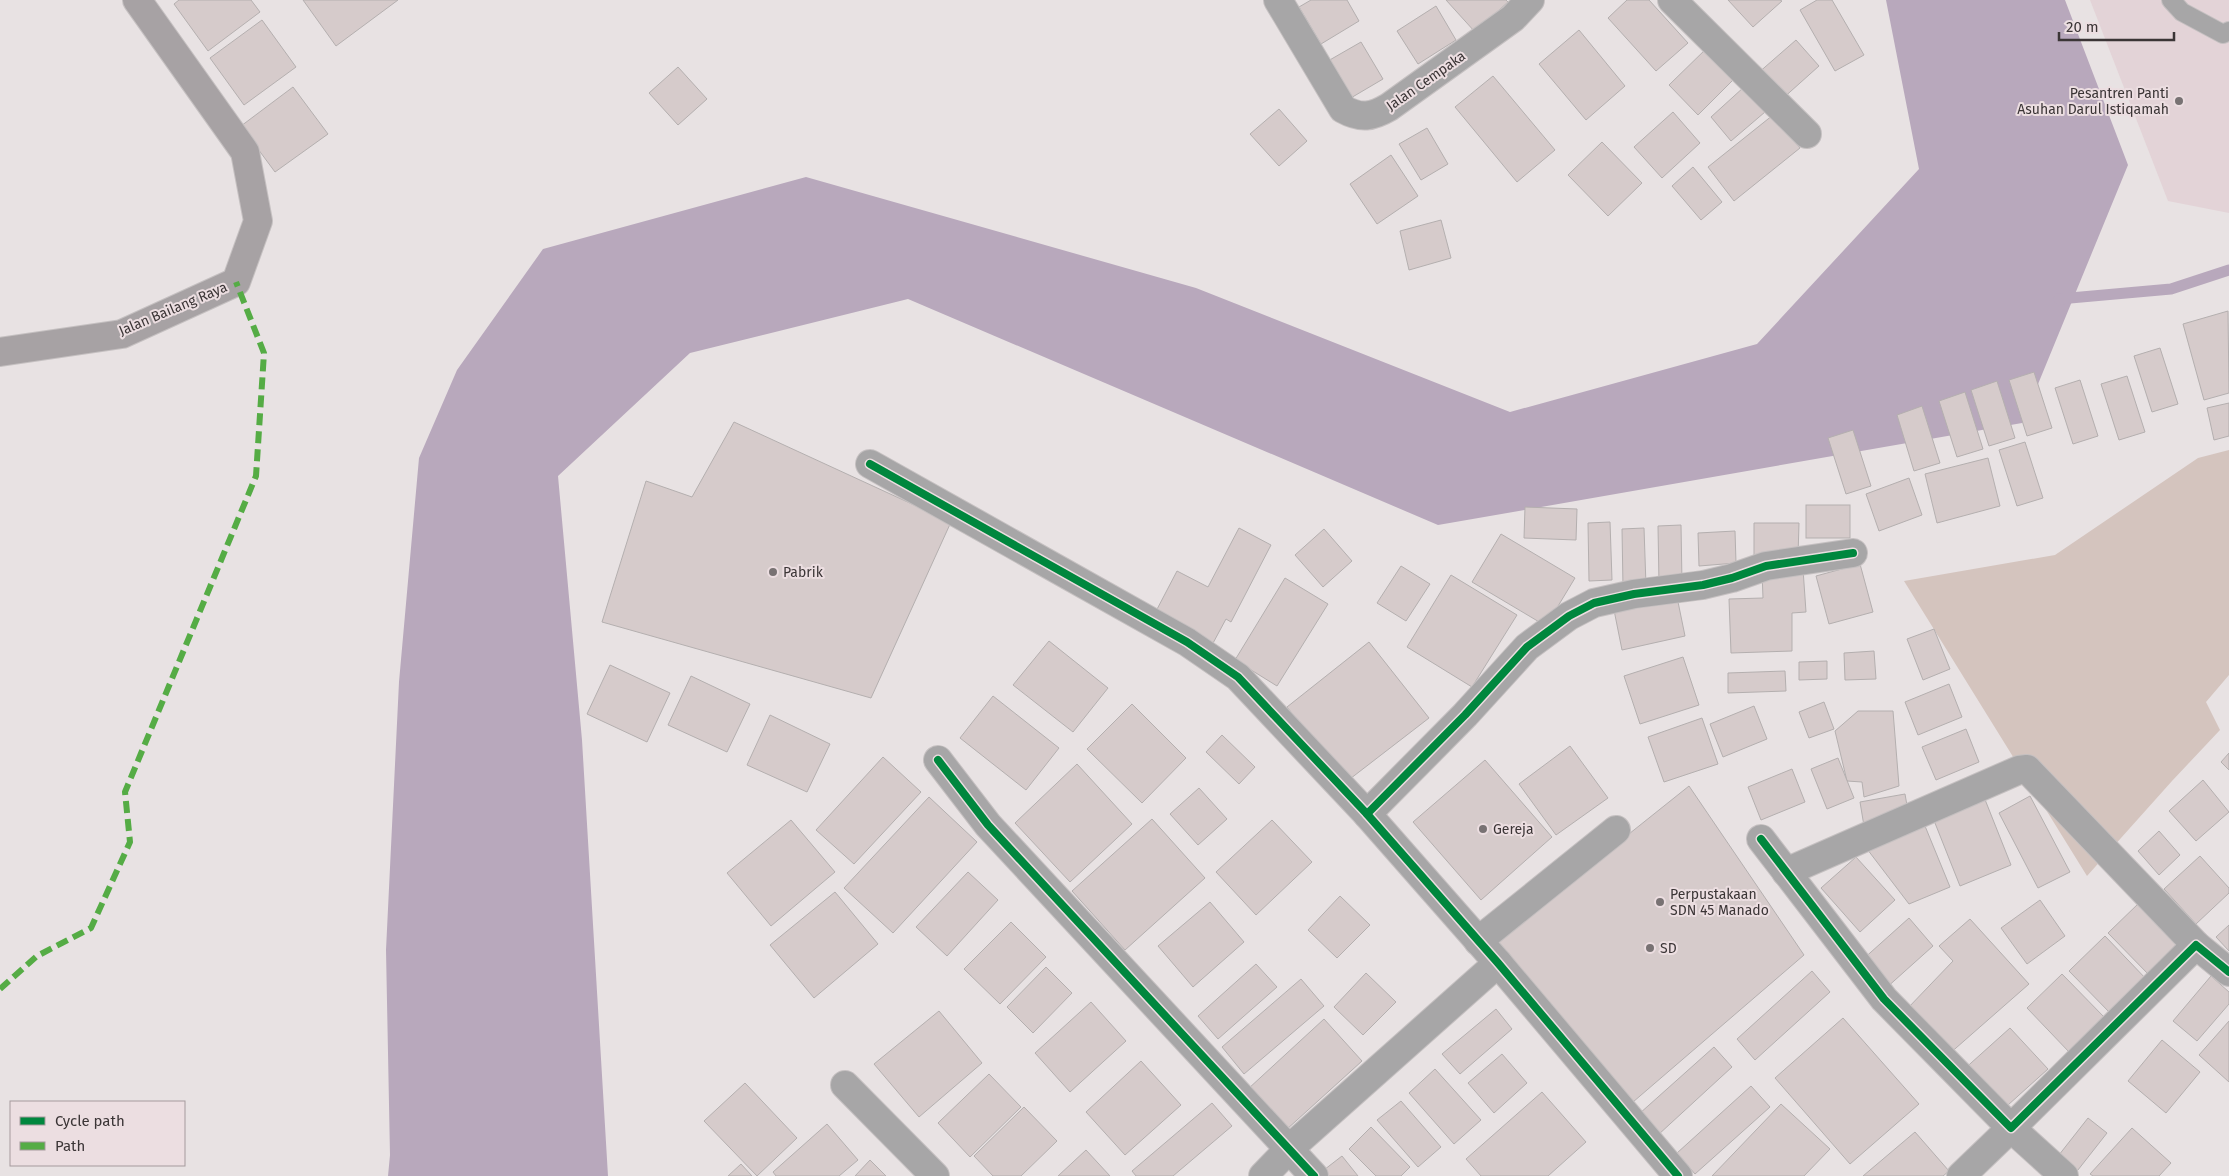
<svg xmlns="http://www.w3.org/2000/svg" width="2229" height="1176" font-family="'Fira Sans',sans-serif">
	<rect width="100%" height="100%" fill="#e8e2e3"/>
	<polygon fill="#e3d3d7" points="2090,0 2229,0 2229,213 2168,201"/>
	<polygon fill="#d4c4be" points="2229,450 2229,675 2206,702 2220,730 2172,781 2087,876 1904,581 2055,555 2198,458"/>
	<polygon fill="#b8a8bc" points="1886,0 2065,0 2128,165 2022,423 1438,525 908,299 690,353 558,476 582,740 608,1176 388,1176 390,1155 386,950 399,682 419,458 457,370 543,249 806,177 1196,288 1510,412 1757,344 1919,169"/>
	<g fill="none" stroke-linecap="round" stroke-linejoin="round">
		<polyline stroke="#b8a8bc" stroke-width="11" points="2059,299 2171,289 2229,270"/>
	</g>
	<g fill="#d6cbcb" stroke="#b4afaf">
		<polygon points="179,0 251,0 260,12 208,51 174,4"/>
		<polygon points="303,0 398,0 336,46"/>
		<polygon points="1311,0 1347,0 1359,21 1321,44 1299,7"/>
		<polygon points="1446,0 1506,0 1508,2 1475,32"/>
		<polygon points="1627,0 1649,0 1688,43 1656,71 1608,18"/>
		<polygon points="1728,0 1780,0 1782,1 1753,27"/>
		<polygon points="1817,0 1832,0 1864,55 1835,71 1800,10"/>
		<polygon points="1436,6 1456,40 1418,64 1397,31"/>
		<polygon points="262,20 296,67 244,105 210,58"/>
		<polygon points="1579,30 1625,86 1586,120 1539,64"/>
		<polygon points="1796,40 1819,66 1781,100 1757,74"/>
		<polygon points="1361,42 1383,79 1344,102 1321,65"/>
		<polygon points="1709,46 1738,75 1698,115 1669,85"/>
		<polygon points="678,67 707,99 678,125 649,93"/>
		<polygon points="1493,76 1555,150 1517,182 1455,107"/>
		<polygon points="293,87 328,134 275,172 241,126"/>
		<polygon points="1744,87 1765,112 1731,141 1711,117"/>
		<polygon points="1279,109 1307,141 1279,166 1250,134"/>
		<polygon points="1673,112 1700,143 1662,178 1634,147"/>
		<polygon points="1773,115 1800,148 1734,201 1708,167"/>
		<polygon points="1427,128 1448,164 1421,180 1399,144"/>
		<polygon points="1602,142 1642,183 1608,216 1568,175"/>
		<polygon points="1391,155 1418,196 1377,224 1350,184"/>
		<polygon points="1693,167 1722,202 1701,220 1672,186"/>
		<polygon points="1441,220 1451,258 1409,270 1400,231"/>
		<polygon points="2228,311 2229,393 2204,400 2183,324"/>
		<polygon points="2160,348 2178,404 2152,412 2134,356"/>
		<polygon points="2034,372 2052,428 2027,436 2009,380"/>
		<polygon points="2127,376 2145,432 2119,440 2101,384"/>
		<polygon points="2080,380 2098,436 2073,444 2055,388"/>
		<polygon points="1997,381 2015,438 1989,446 1971,390"/>
		<polygon points="1965,392 1983,449 1957,457 1939,401"/>
		<polygon points="2229,403 2229,436 2214,440 2207,408"/>
		<polygon points="1922,406 1940,463 1914,471 1897,415"/>
		<polygon points="734,422 951,522 871,698 602,622 646,481 692,497"/>
		<polygon points="1853,430 1871,486 1846,494 1828,438"/>
		<polygon points="2025,442 2043,498 2017,506 1999,450"/>
		<polygon points="1988,458 2000,506 1937,523 1925,474"/>
		<polygon points="1909,478 1922,515 1879,531 1866,494"/>
		<rect x="1806" y="505" width="44" height="33"/>
		<polygon points="1525,507 1577,509 1576,540 1524,538"/>
		<polygon points="1610,522 1612,580 1589,581 1588,523"/>
		<polygon points="1754,523 1799,523 1798,556 1754,556"/>
		<polygon points="1681,525 1682,583 1659,584 1658,526"/>
		<polygon points="1239,528 1271,545 1231,622 1226,619 1212,645 1154,615 1177,571 1208,587"/>
		<polygon points="1644,528 1646,586 1623,587 1622,529"/>
		<polygon points="1324,529 1352,561 1323,587 1295,555"/>
		<polygon points="1735,531 1736,563 1699,566 1698,533"/>
		<polygon points="1501,534 1575,578 1546,626 1472,582"/>
		<polygon points="1860,564 1873,612 1829,624 1816,576"/>
		<polygon points="1401,566 1430,584 1406,621 1377,603"/>
		<polygon points="1803,569 1806,612 1792,613 1792,651 1731,653 1729,599 1763,598 1762,572"/>
		<polygon points="1451,575 1517,615 1472,687 1407,647"/>
		<polygon points="1285,578 1328,604 1277,686 1235,660"/>
		<polygon points="1677,597 1685,636 1622,650 1614,610"/>
		<polygon points="1934,629 1950,669 1923,680 1907,639"/>
		<polygon points="1049,641 1108,688 1073,732 1013,685"/>
		<polygon points="1369,642 1429,718 1346,782 1287,707"/>
		<polygon points="1874,651 1876,679 1845,680 1844,653"/>
		<polygon points="1683,657 1699,705 1640,724 1624,676"/>
		<polygon points="1827,661 1827,679 1799,680 1799,662"/>
		<polygon points="610,665 670,693 647,742 587,714"/>
		<polygon points="1785,671 1786,691 1728,693 1728,673"/>
		<polygon points="691,676 750,704 727,752 668,725"/>
		<polygon points="1949,684 1962,717 1918,735 1905,702"/>
		<polygon points="993,696 1059,748 1026,790 960,738"/>
		<polygon points="1824,702 1834,729 1809,738 1799,712"/>
		<polygon points="1132,704 1186,758 1142,803 1087,749"/>
		<polygon points="1754,706 1767,739 1723,757 1710,724"/>
		<polygon points="1858,711 1893,711 1899,786 1864,797 1862,782 1847,781 1835,731"/>
		<polygon points="770,715 830,744 807,792 747,765"/>
		<polygon points="1702,718 1718,764 1664,782 1648,737"/>
		<polygon points="1966,729 1979,762 1936,780 1922,747"/>
		<polygon points="1222,735 1255,767 1239,784 1206,752"/>
		<polygon points="1570,746 1608,798 1556,835 1519,784"/>
		<polygon points="2229,753 2229,770 2221,762"/>
		<polygon points="883,757 921,792 854,864 816,830"/>
		<polygon points="1838,758 1854,798 1827,809 1811,769"/>
		<polygon points="1485,760 1552,837 1481,900 1413,822"/>
		<polygon points="1077,764 1132,824 1070,882 1015,823"/>
		<polygon points="1792,769 1805,802 1761,820 1748,787"/>
		<polygon points="2203,780 2229,812 2196,841 2169,811"/>
		<polygon points="1689,786 1804,955 1633,1102 1495,941"/>
		<polygon points="1199,788 1227,819 1198,845 1170,814"/>
		<polygon points="1905,794 1909,817 1864,826 1860,802"/>
		<polygon points="2030,796 2070,872 2038,888 1999,813"/>
		<polygon points="929,797 977,842 893,933 844,888"/>
		<polygon points="1984,797 2011,865 1960,886 1933,818"/>
		<polygon points="1152,819 1205,878 1125,950 1072,891"/>
		<polygon points="791,820 835,872 771,926 727,873"/>
		<polygon points="1272,820 1312,862 1256,915 1216,872"/>
		<polygon points="1925,826 1950,887 1909,904 1864,845"/>
		<polygon points="2159,831 2180,855 2159,875 2138,851"/>
		<polygon points="2200,856 2229,888 2229,893 2196,924 2164,889"/>
		<polygon points="1856,857 1895,900 1860,932 1821,888"/>
		<polygon points="968,872 998,900 947,956 916,927"/>
		<polygon points="835,892 878,944 814,998 770,945"/>
		<polygon points="1340,896 1370,925 1337,958 1308,930"/>
		<polygon points="2040,900 2065,936 2027,964 2001,928"/>
		<polygon points="1210,902 1244,942 1193,987 1158,946"/>
		<polygon points="2140,902 2182,945 2150,976 2108,933"/>
		<polygon points="1909,918 1933,946 1885,989 1861,961"/>
		<polygon points="1970,919 2029,984 1948,1055 1907,1009 1953,961 1939,946"/>
		<polygon points="1011,922 1046,957 1000,1004 964,969"/>
		<polygon points="2229,925 2229,951 2216,937"/>
		<polygon points="2105,936 2148,981 2112,1015 2069,971"/>
		<polygon points="1256,964 1277,987 1218,1039 1198,1016"/>
		<polygon points="1046,967 1072,993 1033,1033 1007,1007"/>
		<polygon points="1812,971 1830,992 1755,1060 1737,1039"/>
		<polygon points="1366,973 1396,1002 1363,1035 1334,1007"/>
		<polygon points="2062,974 2105,1018 2070,1053 2027,1008"/>
		<polygon points="2211,976 2229,992 2229,1004 2197,1041 2173,1021"/>
		<polygon points="1301,979 1324,1006 1244,1074 1222,1047"/>
		<polygon points="1091,1002 1126,1041 1070,1092 1035,1053"/>
		<polygon points="1496,1009 1512,1029 1460,1074 1442,1054"/>
		<polygon points="939,1011 982,1063 919,1117 874,1064"/>
		<polygon points="1843,1018 1919,1104 1850,1164 1775,1078"/>
		<polygon points="1324,1019 1362,1061 1286,1130 1248,1089"/>
		<polygon points="2229,1021 2229,1082 2199,1055"/>
		<polygon points="2010,1028 2048,1069 1998,1114 1961,1072"/>
		<polygon points="2162,1040 2200,1072 2166,1113 2128,1081"/>
		<polygon points="1714,1047 1732,1067 1658,1135 1639,1114"/>
		<polygon points="1502,1054 1527,1083 1494,1113 1468,1083"/>
		<polygon points="1141,1061 1181,1105 1125,1155 1086,1112"/>
		<polygon points="1435,1069 1481,1120 1454,1144 1409,1093"/>
		<polygon points="989,1074 1021,1107 970,1157 938,1123"/>
		<polygon points="745,1083 797,1138 757,1176 704,1121"/>
		<polygon points="1751,1086 1770,1107 1695,1174 1677,1153"/>
		<polygon points="1542,1092 1586,1142 1548,1176 1481,1176 1466,1159"/>
		<polygon points="1401,1101 1441,1147 1418,1167 1377,1120"/>
		<polygon points="1212,1103 1232,1126 1173,1176 1136,1176 1132,1171"/>
		<polygon points="1781,1104 1830,1149 1804,1176 1712,1176"/>
		<polygon points="1024,1107 1057,1141 1021,1176 993,1176 974,1156"/>
		<polygon points="2088,1118 2107,1133 2074,1175 2055,1160"/>
		<polygon points="827,1124 858,1160 839,1176 776,1176 773,1172"/>
		<polygon points="1371,1127 1410,1167 1401,1176 1376,1176 1349,1149"/>
		<polygon points="2132,1128 2171,1163 2159,1176 2093,1176 2090,1174"/>
		<polygon points="1915,1132 1949,1171 1943,1176 1863,1176"/>
		<polygon points="1086,1150 1110,1176 1058,1176"/>
		<polygon points="1342,1156 1358,1176 1322,1176 1320,1173"/>
		<polygon points="870,1160 886,1176 855,1176"/>
		<polygon points="741,1164 752,1176 728,1176"/>
	</g>
	<g fill="none" stroke-linecap="round" stroke-linejoin="round">
		<g stroke="#c5c0c1" stroke-width="20">
			<polyline id="lane" points="2171,0 2182,12 2223,34 2229,31"/>
		</g>
		<g stroke="#c5c0c1" stroke-width="30">
			<g id="street">
				<path d="M1278,0L1343,109C1361,119 1372,117 1389,107L1513,18L1530,0"/>
				<polyline points="1672,0 1807,134"/>
				<polyline points="870,464 1187,642 1238,677 1367,814 1498,963 1678,1176"/>
				<polyline points="938,760 988,825 1314,1176"/>
				<polyline points="1367,814 1465,715 1527,647 1569,616 1594,603 1634,594 1703,585 1732,578 1766,566 1853,553"/>
				<polyline points="1761,839 1884,999 2011,1128 2196,945 2229,972"/>
				<polyline points="1786,872 2019,770 2027,769 2196,945"/>
				<polyline points="1478,941 1616,830"/>
				<polyline points="845,1085 935,1176"/>
				<polyline points="1263,1176 1290,1148 1498,963"/>
				<polyline points="1961,1176 2011,1128 2064,1176"/>
			</g>
		</g>
		<g stroke="#c5c0c1" stroke-width="30">
			<polyline id="highway" points="0,352 122,334 236,282 258,221 245,152 137,0"/>
		</g>
		<use href="#lane" stroke="#a7a6a7" stroke-width="18"/>
		<use href="#street" stroke="#a7a6a7" stroke-width="28"/>
		<use href="#highway" stroke="#a7a2a4" stroke-width="28"/>
		<polyline stroke="#55ac45" stroke-width="6" stroke-dasharray="12 6" stroke-linecap="butt" points="0,989 37,956 91,928 130,842 125,792 256,476 264,353 236,282"/>
		<g stroke="#ecdee1" stroke-width="11">
			<g id="cycleway">
				<polyline points="870,464 1187,642 1238,677 1367,814 1498,963 1678,1176"/>
				<polyline points="938,760 988,825 1314,1176"/>
				<polyline points="1367,814 1465,715 1527,647 1569,616 1594,603 1634,594 1703,585 1732,578 1766,566 1853,553"/>
				<polyline points="1761,839 1884,999 2011,1128 2196,945 2229,972"/>
			</g>
		</g>
		<use href="#cycleway" stroke="#00873e" stroke-width="8"/>
	</g>
	<g fill="#787273" stroke="#ecdee1" stroke-width="2">
		<circle cx="2179" cy="101" r="5"/>
		<circle cx="773" cy="572" r="5"/>
		<circle cx="1483" cy="829" r="5"/>
		<circle cx="1660" cy="902" r="5"/>
		<circle cx="1650" cy="948" r="5"/>
	</g>
	<g text-anchor="middle" dominant-baseline="central" stroke-width="4" stroke-linejoin="round" paint-order="stroke">
		<g font-size="14" fill="#3b3536" stroke="#ecdee1">
			<text transform="translate(1426 81) rotate(-35)">Jalan Cempaka</text>
			<text transform="translate(173 309) rotate(-23)">Jalan Bailang Raya</text>
		</g>
		<g font-size="14" fill="#3b3536" stroke="#ecdee1" text-anchor="start">
			<text x="2169" y="93" text-anchor="end">Pesantren Panti<tspan x="2169" dy="16">Asuhan Darul Istiqamah</tspan></text>
			<text x="783" y="572">Pabrik</text>
			<text x="1493" y="829">Gereja</text>
			<text x="1670" y="894">Perpustakaan<tspan x="1670" dy="16">SDN 45 Manado</tspan></text>
			<text x="1660" y="948">SD</text>
		</g>
	</g>
	<rect x="10" y="1101" width="175" height="65" fill="#ecdee1" stroke="#a59a9d"/>
	<rect x="20" y="1117" width="25" height="8" fill="#00873e" stroke="#a59a9d"/>
	<text x="55" y="1126" font-size="15" fill="#3b3536">Cycle path</text>
	<rect x="20" y="1142" width="25" height="8" fill="#55ac45" stroke="#a59a9d"/>
	<text x="55" y="1151" font-size="15" fill="#3b3536">Path</text>
	<path d="M2059 32v8h115v-8" fill="none" stroke="#3b3536" stroke-width="2.5"/>
	<text x="2066" y="32" font-size="15" fill="#3b3536" stroke="#ecdee1" stroke-width="4" paint-order="stroke">20 m</text>
</svg>
